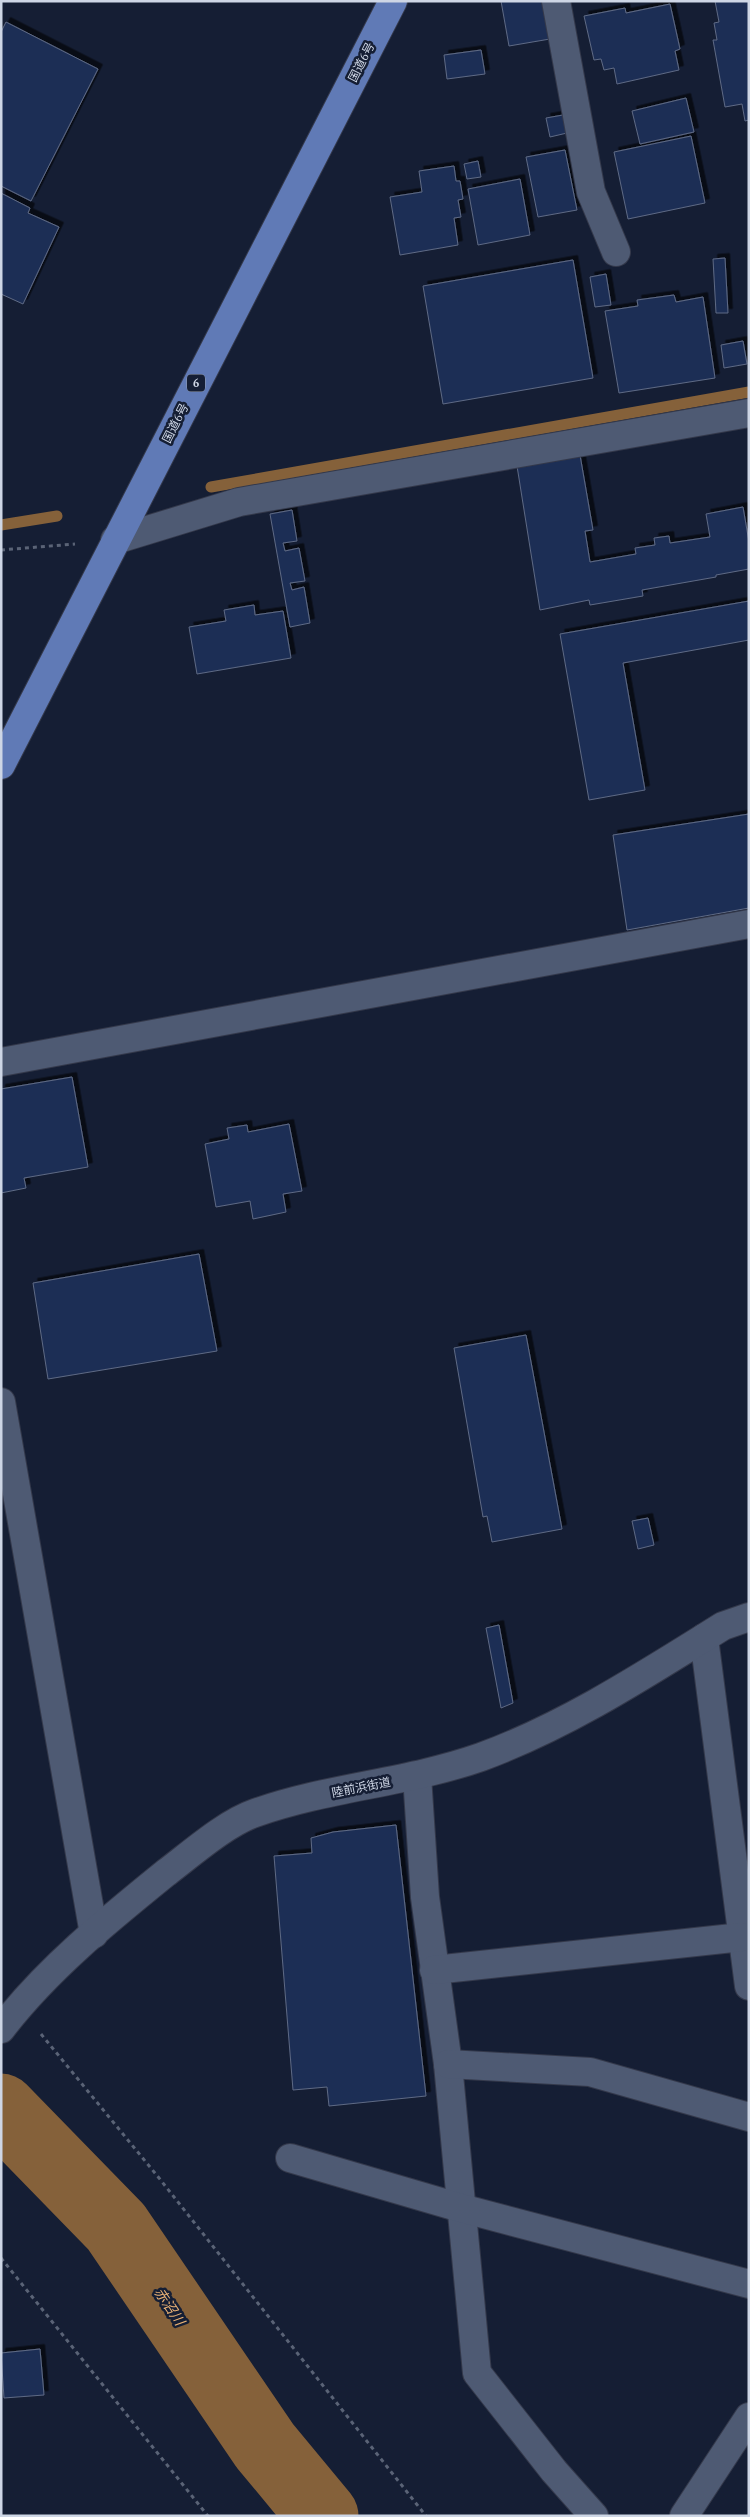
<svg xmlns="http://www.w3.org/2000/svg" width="750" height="2517" font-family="'PT Serif','Noto Sans JP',serif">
	<defs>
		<filter id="shadow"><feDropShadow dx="4.5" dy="-4.5" stdDeviation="0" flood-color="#0009"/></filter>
	</defs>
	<rect width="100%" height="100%" fill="#151e34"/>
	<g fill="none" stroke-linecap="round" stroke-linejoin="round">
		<g stroke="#85613a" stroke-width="11">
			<polyline points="211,487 749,392"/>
			<polyline points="1,525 57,516"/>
		</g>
		<polyline stroke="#85613a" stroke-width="71" points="1,2109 116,2227 265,2446 323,2516"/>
	</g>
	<g fill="#1f2f55" stroke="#5e6a85" filter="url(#shadow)">
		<polygon points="501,1 543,1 550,39 509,46"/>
		<polygon points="715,1 749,1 749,120 745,121 742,104 725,107 713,40 717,40 714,23 719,22"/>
		<polygon points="670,4 680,49 675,51 679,70 617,84 614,68 604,70 601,59 594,60 584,16 625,8 626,13"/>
		<polygon points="6,22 98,69 31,201 1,186 1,32"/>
		<polygon points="481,50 485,74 447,79 444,55"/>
		<polygon points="686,98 694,132 640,144 632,111"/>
		<polygon points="563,115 567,133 550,137 546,118"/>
		<polygon points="691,136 705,203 628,219 614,152"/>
		<polygon points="565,150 577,210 538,217 526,157"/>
		<polygon points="478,161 481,177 467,179 464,164"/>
		<polygon points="454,166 456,181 460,181 463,199 458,200 461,217 454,218 458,245 400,255 390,197 422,192 419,171"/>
		<polygon points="520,179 530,235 478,245 468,189"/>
		<polygon points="1,193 30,208 28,213 59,227 23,304 1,294"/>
		<polygon points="725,258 728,313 716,313 713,259"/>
		<polygon points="573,260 593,378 443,404 423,286"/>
		<polygon points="606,274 611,305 595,307 590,277"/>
		<polygon points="674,295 676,302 703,297 715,378 619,393 605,311 638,306 637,300"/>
		<polygon points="743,341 747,364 724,368 721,345"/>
		<polygon points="580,455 593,530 585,531 590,562 636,554 635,548 655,545 654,538 669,536 670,543 710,537 706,514 743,507 749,542 749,569 716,575 716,577 642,590 643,596 590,605 589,600 540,610 517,466"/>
		<polygon points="292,510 297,541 283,543 285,551 299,548 305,581 290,583 292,590 304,587 310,623 290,627 270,514"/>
		<polygon points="749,601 749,640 623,663 645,790 589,800 560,634"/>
		<polygon points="254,605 255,615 283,611 291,658 197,674 189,627 226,621 224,610"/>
		<polygon points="749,814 749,908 627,930 613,835"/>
		<polygon points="72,1077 88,1167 24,1178 26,1188 1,1193 1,1089"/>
		<polygon points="289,1124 302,1191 283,1194 286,1212 253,1219 250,1201 216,1207 205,1144 229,1139 227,1128 247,1125 248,1132"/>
		<polygon points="199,1254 217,1351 48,1379 33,1283"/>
		<polygon points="526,1335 562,1529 492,1542 487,1516 483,1517 454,1348"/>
		<polygon points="648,1518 654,1545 638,1549 632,1521"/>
		<polygon points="499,1625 513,1703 501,1708 486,1628"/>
		<polygon points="396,1825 426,2096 329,2106 327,2087 293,2090 274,1856 312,1853 311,1838 333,1832"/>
		<polygon points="40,2349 44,2395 4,2398 1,2353"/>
	</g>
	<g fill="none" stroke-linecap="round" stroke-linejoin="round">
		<g stroke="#34394b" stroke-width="30">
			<g id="minor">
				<polyline points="556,1 591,192 616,252"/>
				<polyline points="115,540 239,502 749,413"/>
				<polyline points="1,1062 749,924"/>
				<polyline points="1,1402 94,1934"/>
				<polyline points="704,1638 749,1986"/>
				<polyline points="417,1776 425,1897 448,2064 477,2373 554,2471 594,2516"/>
				<polyline points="434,1970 742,1937"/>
				<polyline points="448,2064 590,2072 749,2117"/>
				<polyline points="290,2158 461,2208 749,2284"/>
				<polyline points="684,2516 749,2417"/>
			</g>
		</g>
		<g stroke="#34394b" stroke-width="30">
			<path id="tertiary" d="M1,2029C47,1969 109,1919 167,1872C192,1853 226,1823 255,1813C328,1787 407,1783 481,1757C566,1726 646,1674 723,1626L749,1617"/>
		</g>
		<g stroke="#34394b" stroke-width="30">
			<polyline id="trunk" points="1,765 393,1"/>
		</g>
		<g stroke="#5a6376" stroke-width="3" stroke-dasharray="4 4" stroke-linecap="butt">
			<polyline points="1,550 75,544"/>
			<polyline points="41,2034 159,2178 426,2516"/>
			<polyline points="1,2258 208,2516"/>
		</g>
		<use href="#minor" stroke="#4e5a73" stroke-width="28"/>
		<use href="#tertiary" stroke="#4e5a73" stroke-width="28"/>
		<use href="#trunk" stroke="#607ab6" stroke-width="28"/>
	</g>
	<g text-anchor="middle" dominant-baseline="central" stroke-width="5" stroke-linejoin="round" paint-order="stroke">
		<rect fill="#151e34" stroke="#969fb0" stroke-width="1" x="187" y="374.5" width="18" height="17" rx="4"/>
		<g font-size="11" font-weight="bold" fill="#ced6e5">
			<text x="196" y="383">6</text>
		</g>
		<g font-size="12" fill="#ced6e5" stroke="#151e34">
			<text transform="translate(361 62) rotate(-63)">国道6号</text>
			<text transform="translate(175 423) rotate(-63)">国道6号</text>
			<text transform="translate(361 1787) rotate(-11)">陸前浜街道</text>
		</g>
		<g font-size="14" font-style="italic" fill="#eab275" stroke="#151e34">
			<text transform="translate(170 2306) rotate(56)">赤沼川</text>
		</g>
	</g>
	<rect width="750" height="2517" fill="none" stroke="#ced6e5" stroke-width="5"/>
</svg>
